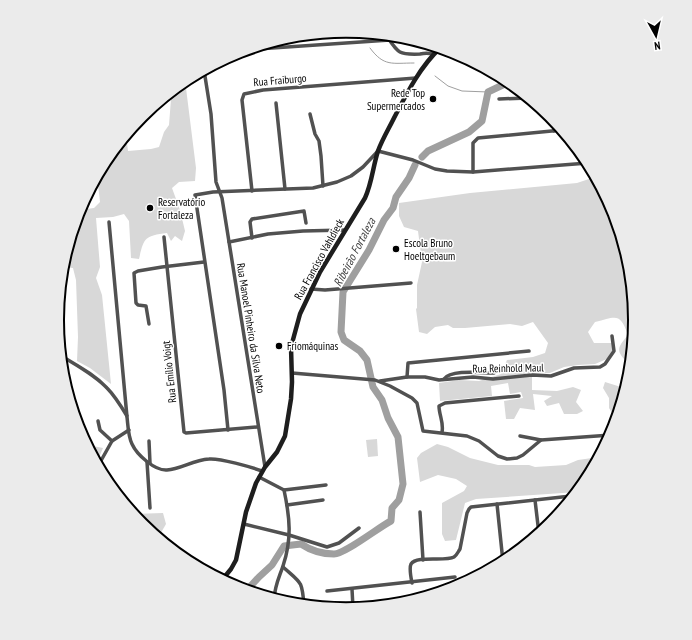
<svg xmlns="http://www.w3.org/2000/svg" width="692" height="640" font-family="'PT Sans Narrow',sans-serif">
	<rect width="100%" height="100%" fill="#fff"/>
	<g fill="#d8d8d8">
		<path d="M185,80L196,168L195,181L179,182L172,188L180,210L185,231L182,241L175,236L171,241L167,233C144,236 144,238 139,259L131,258L129,221L124,214L113,217L96,218L100,267L96,278L102,295L111,384L90,368L77,361L78,337L76,280L73,268L62,267L69,243L74,241L72,233L79,210L94,208L100,202L97,176L106,159L126,135L128,151L151,149L159,147L164,132L169,125L171,99L167,95Z"/>
		<path d="M595,175L613,210L629,264L635,320L629,377L619,412L612,413L609,408V398L603,388L605,382L621,387C624,379 628,372 629,364C616,351 616,349 628,335C620,312 616,317 595,322L588,332L594,343H612L613,349L607,359L595,364L578,365L564,367L550,373L532,374V390L557,391L573,387L581,390L576,402L583,411L577,414H564L559,403L547,406L544,401L552,396L533,394L535,410L520,408L514,419H506L504,401L523,398L521,392L510,394L508,383L491,386L492,396L440,401L439,383L459,380L479,381L501,374L507,360L533,357L545,353L548,343L533,322L522,326L510,324L465,328H453L448,325L435,327L427,334L419,332L416,309L417,308V285L422,262L418,231L404,227L399,216V203L470,193L577,183L589,179Z"/>
		<polygon points="78,428 80,428 93,446 103,448 100,455 95,460"/>
		<polygon points="377,439 378,456 368,457 366,440"/>
		<polygon points="437,444 448,447 470,458 498,465 529,465 535,467 566,465 578,460 599,457 586,481 577,492 476,499 465,503 456,540 445,541 442,534 442,503 464,491 467,486 456,479 438,475 420,482 417,458 421,453"/>
		<polygon points="163,513 166,524 158,538 141,524 133,514"/>
	</g>
	<g fill="none" stroke-linecap="round" stroke-linejoin="round">
		<g stroke="#9f9f9f" stroke-width="1">
			<polyline points="358,32 361,35"/>
			<path d="M370,48C384,67 392,63 414,63"/>
			<polyline points="435,76 448,86 462,91 488,92"/>
		</g>
		<g stroke="#9f9f9f" stroke-width="7">
			<polyline points="422,157 428,151 469,132 482,121 488,92 509,82"/>
			<path d="M247,590L259,577L272,565L284,546L301,544C310,550 323,554 334,554C345,554 379,527 391,521L392,508L399,500L403,484L398,437L388,418L382,400L373,387L367,360L360,351L344,340L341,332L343,292L369,250L384,220L393,208L396,197L409,178L415,165"/>
		</g>
		<g stroke="#515151" stroke-width="3.5">
			<path d="M386,35C398,53 398,55 420,54C425,53 428,53 433,54"/>
			<polyline points="244,50 390,40"/>
			<polyline points="204,70 211,114 216,182 222,198 265,467"/>
			<polyline points="499,99 528,98"/>
			<polyline points="276,103 285,189"/>
			<polyline points="310,114 315,134 319,141 321,156 323,186"/>
			<polyline points="553,119 554,131"/>
			<polyline points="473,172 473,143 478,138 562,130"/>
			<polyline points="252,191 242,100 244,94 263,90 416,78"/>
			<path d="M109,222L127,417C128,425 128,436 132,444C137,455 155,471 167,470C181,469 193,460 209,459C220,458 251,467 262,471"/>
			<polyline points="164,237 184,432 186,433 257,427"/>
			<polyline points="252,238 250,222 252,219 304,211 306,223"/>
			<polyline points="229,242 268,234 303,231 345,230"/>
			<polyline points="311,289 325,290 411,283"/>
			<polyline points="149,324 146,306 138,305 136,303 134,273 138,271 162,267 204,262"/>
			<path d="M60,355C76,365 94,374 107,388C115,396 121,406 127,416"/>
			<polyline points="292,373 375,380 390,386 412,398 417,403 423,431 467,436 479,441 498,456 507,459 517,458 523,455 541,440 611,435"/>
			<polyline points="407,377 408,363 529,351"/>
			<path d="M444,379C451,369 482,373 494,373"/>
			<polyline points="380,381 407,377 425,377 439,380 473,377 493,379 532,375 551,376 574,368 600,367 605,364 614,351 612,336"/>
			<polyline points="98,421 100,430 112,441"/>
			<polyline points="228,430 224,390 195,195 213,192 313,188 337,182 351,176 363,167 378,151 413,160 435,169 447,171 473,172 588,163"/>
			<path d="M442,432C444,423 439,415 439,406L445,403L519,396"/>
			<polyline points="520,436 541,440"/>
			<polyline points="149,441 150,463"/>
			<polyline points="147,462 150,508"/>
			<polyline points="98,466 112,441 129,430"/>
			<path d="M259,477L284,490C290,518 292,539 283,566C279,578 275,585 274,599"/>
			<polyline points="284,490 326,485"/>
			<polyline points="535,500 539,534"/>
			<polyline points="497,504 503,562"/>
			<polyline points="287,505 323,500"/>
			<polyline points="420,512 423,560"/>
			<polyline points="244,524 289,535 327,547 339,543 359,528"/>
			<path d="M283,567C301,583 302,580 304,605"/>
			<path d="M412,583C411,578 409,568 411,564C417,555 445,562 454,557C457,555 458,552 460,549L467,513L469,509L471,507L571,496L573,497"/>
			<polyline points="352,589 353,608"/>
			<polyline points="327,591 455,577"/>
		</g>
		<path stroke="#1e1e1e" stroke-width="4.5" d="M222,580L231,569L236,560L246,512L256,483L265,467L277,452L285,436L291,399L292,382L291,347L300,314L320,272L365,198C372,183 373,166 378,151C382,140 388,130 393,120C406,95 419,68 440,48"/>
	</g>
	<g fill="#000" stroke="#fff" stroke-width="1.5">
		<circle cx="433" cy="99" r="4"/>
		<circle cx="150" cy="208" r="4"/>
		<circle cx="396" cy="249" r="4"/>
		<circle cx="279" cy="346" r="4"/>
	</g>
	<g text-anchor="middle" dominant-baseline="central" stroke-width="3" stroke-linejoin="round" paint-order="stroke">
		<g font-size="11" fill="#000" stroke="#fff">
			<text transform="translate(280 80) rotate(-5)">Rua Fraiburgo</text>
			<text transform="translate(319 259) rotate(-61)">Rua Francisco Vahldieck</text>
			<text transform="translate(251 328) rotate(81)">Rua Manoel Pinheiro da Silva Neto</text>
			<text transform="translate(508 368) rotate(-1)">Rua Reinhold Maul</text>
			<text transform="translate(169 372) rotate(-96)">Rua Emílio Voigt</text>
		</g>
		<g font-size="11" fill="#000" stroke="#fff" text-anchor="start">
			<text x="425" y="93" text-anchor="end">Rede Top<tspan x="425" dy="13">Supermercados</tspan></text>
			<text x="158" y="202">Reservatório<tspan x="158" dy="13">Fortaleza</tspan></text>
			<text x="404" y="243">Escola Bruno<tspan x="404" dy="13">Hoeltgebaum</tspan></text>
			<text x="287" y="346">Friomáquinas</text>
		</g>
		<g font-size="12" font-style="italic" fill="#404040" stroke="#fff">
			<text transform="translate(354 252) rotate(-62)">Ribeirão Fortaleza</text>
		</g>
	</g>
	<path d="M0 0H692V640H0ZM64 320a282 282 0 1 1 564 0a282 282 0 1 1-564 0Z" fill="#ebebeb" fill-rule="evenodd"/>
	<path fill="none" stroke="#000" stroke-width="2" d="M64 320a282 282 0 1 1 564 0a282 282 0 1 1-564 0Z"/>
	<g transform="translate(656 36) rotate(172)" stroke="#ffffff" stroke-width="3" paint-order="stroke">
	<path d="M0-3L7 15L0 10L-7 15Z" fill="#000000"/>
	<text y="-6" font-size="11" font-weight="bold" text-anchor="middle" fill="#000000">N</text>
	</g>
</svg>
